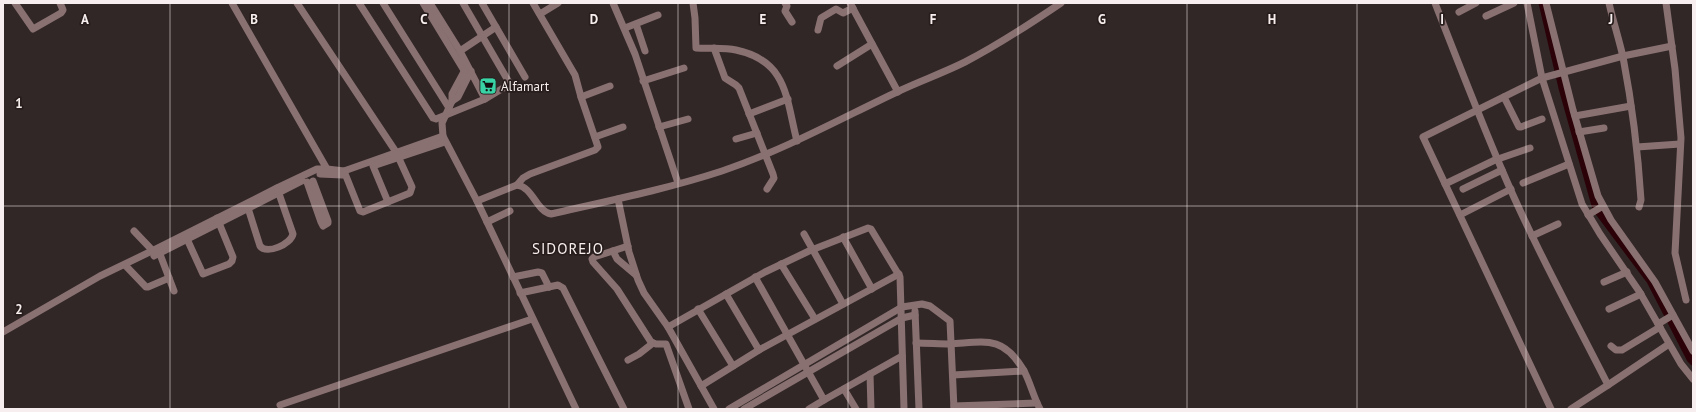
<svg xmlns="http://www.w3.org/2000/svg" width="1696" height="412" font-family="'PT Sans',sans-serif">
	<rect width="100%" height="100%" fill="#322727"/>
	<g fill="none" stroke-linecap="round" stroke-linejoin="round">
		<polyline stroke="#2b0207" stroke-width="7" points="1542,3 1562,88 1596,209 1650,281 1690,359 1693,362"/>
		<g stroke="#8a7171" stroke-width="7">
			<polyline points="15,3 33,29 61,13 63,10 60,3"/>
			<polyline points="297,3 396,152 412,187 410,193 363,212 360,211 344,171"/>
			<polyline points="359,3 433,118 436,119 485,99 510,84 463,3"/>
			<polyline points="383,3 449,108"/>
			<polyline points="423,3 468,77"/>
			<polyline points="430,3 460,51 485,99"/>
			<polyline points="482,3 525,77"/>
			<polyline points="613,3 635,54 678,183"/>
			<path d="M693,3L695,18L696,48C709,49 723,47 736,50C788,61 786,99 797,141"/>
			<polyline points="785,3 787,6 785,11 792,22"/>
			<polyline points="850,3 898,92"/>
			<path d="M1435,3C1457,59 1478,114 1502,170C1533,243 1572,314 1608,385L1571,409"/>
			<polyline points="1527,3 1542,78 1582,204 1600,234 1639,291 1681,364 1693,379"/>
			<polyline points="1546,3 1573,110 1598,196 1611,220 1655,282 1693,351"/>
			<path d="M1609,3C1613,21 1619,39 1623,57C1632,104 1638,152 1641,200L1639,207"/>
			<polyline points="1666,3 1675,69 1681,138 1675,253 1686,300"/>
			<polyline points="1459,12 1476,3"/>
			<polyline points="540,14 558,3"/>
			<polyline points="1486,16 1514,3"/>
			<polyline points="636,24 645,51"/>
			<polyline points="625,28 658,15"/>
			<polyline points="818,30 821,18 836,9 843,13 853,8"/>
			<polyline points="714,48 725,78 736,85 739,88 773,174 774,178 767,189"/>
			<polyline points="460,51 496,27"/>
			<polyline points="837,66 872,44"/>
			<polyline points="471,71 458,97 452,101 442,123 443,136 477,201 576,409"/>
			<polyline points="643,81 684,68"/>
			<polyline points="581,97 610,86"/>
			<polyline points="1504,97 1519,127 1521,127 1542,119"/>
			<polyline points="452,101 452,94 466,68"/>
			<polyline points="749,114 788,99"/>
			<polyline points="1575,116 1631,106"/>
			<polyline points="659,127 688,119"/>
			<polyline points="1579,132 1604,128"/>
			<polyline points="595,137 623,127"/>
			<polyline points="736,139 757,133"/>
			<polyline points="1637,147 1680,144"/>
			<polyline points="1498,159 1530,148"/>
			<polyline points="327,169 344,171 443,136"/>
			<polyline points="320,174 342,175"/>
			<polyline points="307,182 321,222 323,226 328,223 328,221 313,181"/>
			<polyline points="1523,183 1569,164"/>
			<polyline points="1445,184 1497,159"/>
			<polyline points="517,185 523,178 530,174 595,150 598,147 581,97 575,75 533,3"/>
			<polyline points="1463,189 1502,170"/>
			<polyline points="618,199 629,252 638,280 644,293 668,327 714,409"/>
			<path d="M477,201L517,185C533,187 536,211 551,214C608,201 667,189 722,171C784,150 840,119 899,91C920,81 943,73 965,62C998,45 1030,24 1061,3"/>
			<polyline points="388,202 373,166 445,142"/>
			<path d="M248,208L260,246C267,255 291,244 293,234L277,188"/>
			<polyline points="1460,215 1511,189"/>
			<polyline points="1588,215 1603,206"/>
			<polyline points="487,222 510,211"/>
			<polyline points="134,231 153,251"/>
			<polyline points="804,234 843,304"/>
			<polyline points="1532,236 1558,224"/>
			<polyline points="843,237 872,289"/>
			<polyline points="187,239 203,274 229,264 232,261 233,257 217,218"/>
			<polyline points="628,246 594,257 592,259 593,262 617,289 651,342 656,344 666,344 689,409"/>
			<polyline points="158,249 174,291"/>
			<polyline points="613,251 617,259 636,275"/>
			<polyline points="154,256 302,181"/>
			<polyline points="781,264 815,319"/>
			<polyline points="125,265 146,287 148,287 169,278"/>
			<polyline points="513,277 538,272 542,273 549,287"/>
			<polyline points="755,277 824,400 902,356"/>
			<polyline points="1604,282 1627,272"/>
			<polyline points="520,293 558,285 563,288 624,409"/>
			<polyline points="726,294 759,350"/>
			<polyline points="698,309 733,366"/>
			<polyline points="1609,309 1641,294"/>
			<polyline points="915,311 919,409"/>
			<polyline points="1658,324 1673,315"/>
			<polyline points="668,327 765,272 809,251 868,228 871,229 900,277 904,409"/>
			<polyline points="3,332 100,276 158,248 277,188 317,169 327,169 232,3"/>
			<path d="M916,343C928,343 939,344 950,344C985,342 1002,335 1023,369C1030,381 1033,396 1040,409"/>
			<polyline points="1611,346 1616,350 1622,350 1660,327"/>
			<polyline points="628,360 639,354 653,343"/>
			<polyline points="870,374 871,409"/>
			<polyline points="953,375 1024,371"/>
			<polyline points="1608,385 1669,344"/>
			<polyline points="701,386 759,350 899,274"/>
			<polyline points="844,389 856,409"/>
			<polyline points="280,405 532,319"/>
			<polyline points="954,406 1037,403"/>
			<polyline points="729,409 902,307 922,304 930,306 950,321 954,409"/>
			<polyline points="744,409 902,318 915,315"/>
			<polyline points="809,409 824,400"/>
			<polyline points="1551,409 1423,137 1542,78 1623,56 1672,46"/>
		</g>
	</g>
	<path fill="none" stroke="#f7efef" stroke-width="1" stroke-opacity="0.55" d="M170,3V409M339,3V409M509,3V409M678,3V409M848,3V409M1018,3V409M1187,3V409M1357,3V409M1526,3V409M3,206H1693"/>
	<defs>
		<g id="supermarket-square" transform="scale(0.9)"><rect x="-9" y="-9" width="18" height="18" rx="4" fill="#39d4a5" stroke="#281d1d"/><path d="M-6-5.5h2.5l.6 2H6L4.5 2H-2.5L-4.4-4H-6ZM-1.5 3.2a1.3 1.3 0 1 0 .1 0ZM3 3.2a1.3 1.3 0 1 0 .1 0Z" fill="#111"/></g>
	</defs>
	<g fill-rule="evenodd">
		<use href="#supermarket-square" x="488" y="86"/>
	</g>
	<g text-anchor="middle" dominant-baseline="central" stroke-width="3.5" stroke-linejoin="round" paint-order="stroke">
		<g font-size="13" fill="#f7efef" stroke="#281d1d" text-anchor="start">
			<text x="501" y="86">Alfamart</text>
		</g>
		<g font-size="15" letter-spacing="1" fill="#f7efef" stroke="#281d1d">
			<text x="568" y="248">SIDOREJO</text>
		</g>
	</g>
	<g font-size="13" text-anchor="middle" font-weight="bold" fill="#f7efef" stroke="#281d1d" stroke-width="3.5" stroke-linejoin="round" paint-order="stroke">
		<text x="85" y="24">A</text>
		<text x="254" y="24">B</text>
		<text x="424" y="24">C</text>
		<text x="594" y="24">D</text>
		<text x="763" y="24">E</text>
		<text x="933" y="24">F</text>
		<text x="1102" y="24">G</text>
		<text x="1272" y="24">H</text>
		<text x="1442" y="24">I</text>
		<text x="1611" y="24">J</text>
		<text x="19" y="108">1</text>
		<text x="19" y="314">2</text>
	</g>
	<rect width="1696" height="412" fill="none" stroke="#f7efef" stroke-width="8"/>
</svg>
